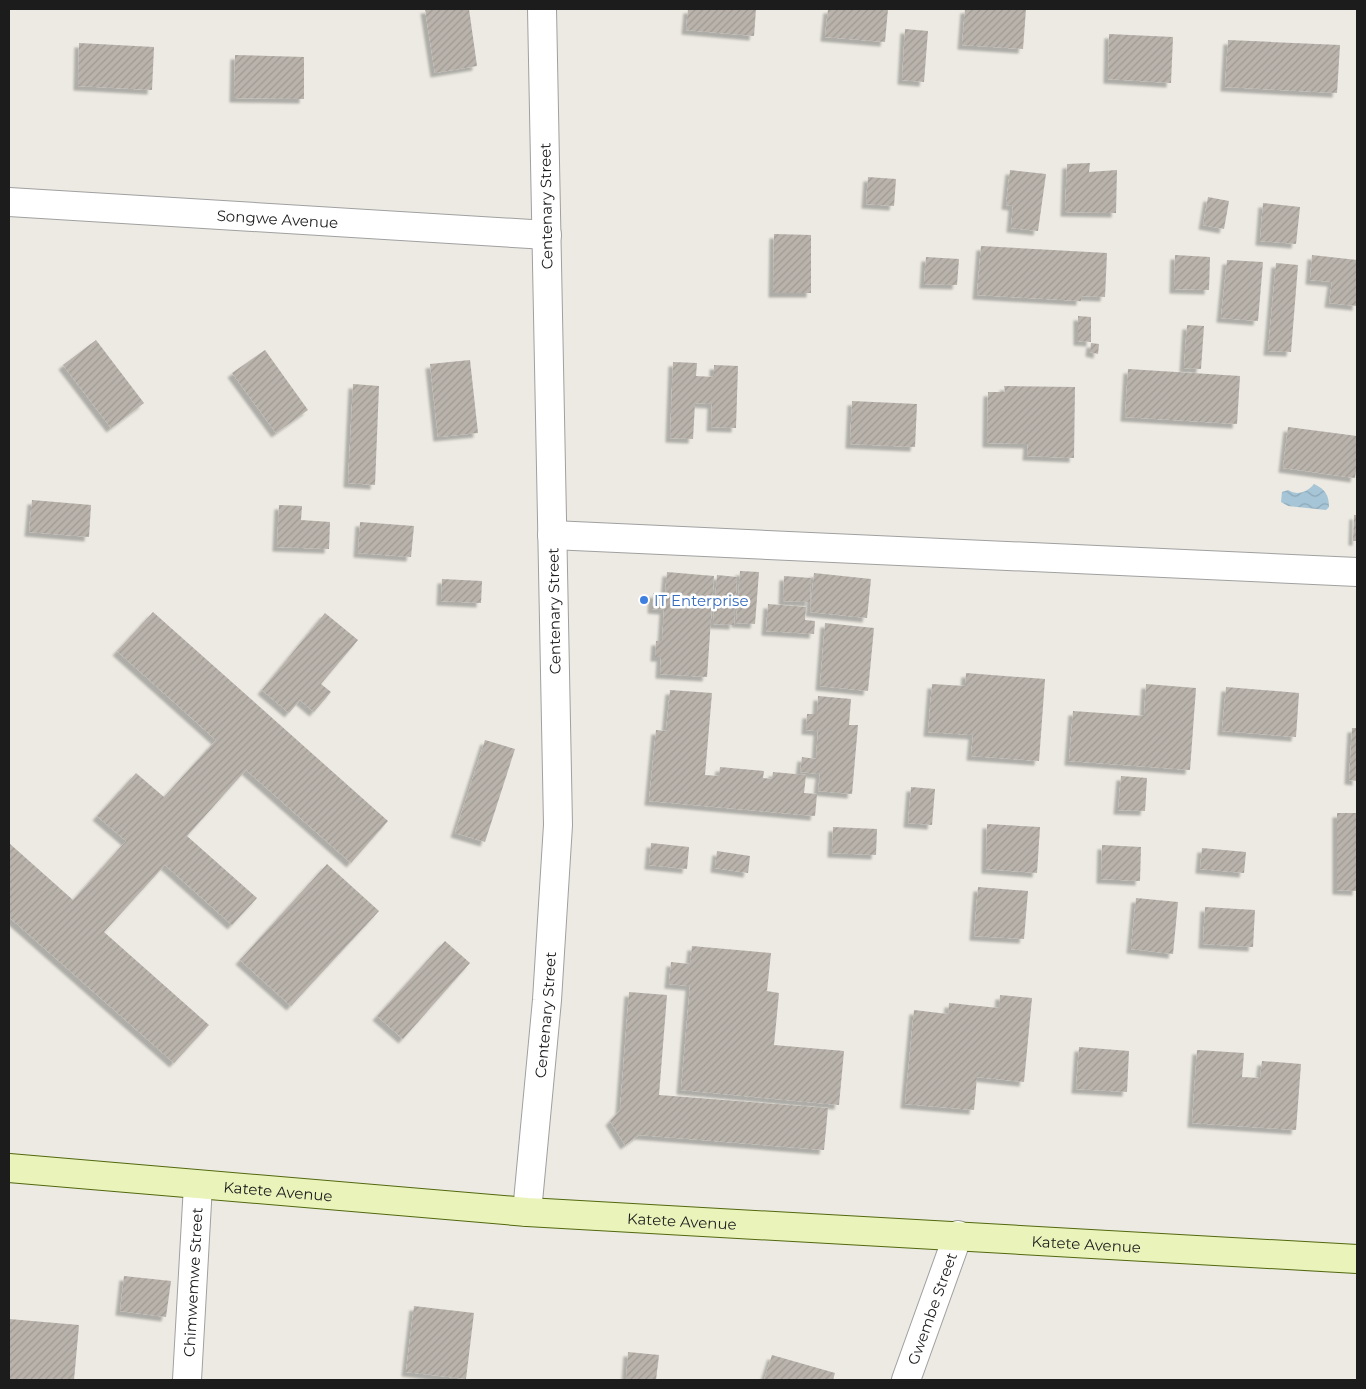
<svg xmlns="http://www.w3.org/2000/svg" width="1366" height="1389" font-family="Montserrat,sans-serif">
	<defs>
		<pattern id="water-waves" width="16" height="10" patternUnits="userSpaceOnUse" patternTransform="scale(1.25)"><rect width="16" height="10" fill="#a6c5d7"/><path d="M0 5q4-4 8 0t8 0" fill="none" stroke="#8ea9b8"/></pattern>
		<pattern id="building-hatch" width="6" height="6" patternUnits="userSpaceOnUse" patternTransform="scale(1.25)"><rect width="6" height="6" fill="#b9b3ac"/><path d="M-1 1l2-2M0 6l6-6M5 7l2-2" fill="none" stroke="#9e9993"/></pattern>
		<filter id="shadow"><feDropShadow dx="-4.5" dy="4.5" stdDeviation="1" flood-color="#0004"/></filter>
	</defs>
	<rect width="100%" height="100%" fill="#eceae2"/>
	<path fill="url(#water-waves)" d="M1314,484C1325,489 1329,495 1329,507L1326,510L1288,506L1281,502L1282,492L1288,490C1298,496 1307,492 1314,484Z"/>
	<g fill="url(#building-hatch)" filter="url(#shadow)">
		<polygon points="425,9 469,9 477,66 435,73"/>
		<polygon points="688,9 756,9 754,36 686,30"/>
		<polygon points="828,9 888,9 885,42 825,37"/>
		<polygon points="965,9 1026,9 1023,49 962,45"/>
		<polygon points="905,29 928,31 924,82 902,80"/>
		<polygon points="1109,34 1173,37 1171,83 1108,79"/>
		<polygon points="1228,40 1340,45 1337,93 1225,87"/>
		<polygon points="79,43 154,47 152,90 78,86"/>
		<polygon points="235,55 304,57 304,99 234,98"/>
		<polygon points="1090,163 1089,172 1117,170 1116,213 1065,212 1067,164"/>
		<polygon points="1010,170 1046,174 1038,231 1011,228 1013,206 1006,205"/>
		<polygon points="868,177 896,179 894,206 866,204"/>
		<polygon points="1208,197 1229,201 1224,229 1203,225"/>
		<polygon points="1263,203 1300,207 1296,244 1260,241"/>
		<polygon points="774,234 811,235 811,293 773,293"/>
		<polygon points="981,246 1107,253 1105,297 1081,296 1081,301 977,295"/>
		<polygon points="1175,255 1210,257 1209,290 1174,289"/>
		<polygon points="1312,255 1357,260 1357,306 1329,303 1332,282 1310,280"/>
		<polygon points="926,257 959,259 957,285 924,284"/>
		<polygon points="1227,260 1263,262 1258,321 1221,318"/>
		<polygon points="1276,263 1298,265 1291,352 1268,351"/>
		<polygon points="1078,316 1091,317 1091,342 1078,341"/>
		<polygon points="1187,325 1204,326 1201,369 1184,368"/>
		<polygon points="96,340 144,403 111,428 63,365"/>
		<polygon points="1091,343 1099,344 1098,354 1090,352"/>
		<polygon points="265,350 308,410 276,433 232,373"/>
		<polygon points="470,360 478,433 438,437 430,364"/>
		<polygon points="673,362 697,363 696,376 714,377 714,365 738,366 736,428 711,427 712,404 695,403 693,439 670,438"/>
		<polygon points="1128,369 1240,376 1237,424 1125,417"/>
		<polygon points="353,384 379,386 375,485 348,483"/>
		<polygon points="1004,386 1075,387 1074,458 1027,456 1028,444 987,443 988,392 1005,392"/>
		<polygon points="852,401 917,404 915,447 850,444"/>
		<polygon points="1288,427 1357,436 1357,465 1355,478 1283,468"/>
		<polygon points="32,500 91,505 89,537 29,532"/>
		<polygon points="279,505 302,506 301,520 330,522 329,549 277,547"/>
		<polygon points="1354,515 1357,515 1357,541 1353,541"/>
		<polygon points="360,522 414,526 411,557 358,553"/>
		<polygon points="740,571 759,572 755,624 736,623"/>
		<polygon points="667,572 714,576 707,677 660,674 661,657 655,657 656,641 662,641 664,610 652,609 653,593 665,594"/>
		<polygon points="814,573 871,579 867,618 810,612"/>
		<polygon points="717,575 737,577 734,625 713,624"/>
		<polygon points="784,576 811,578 810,602 783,601"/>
		<polygon points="442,579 482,581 481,603 441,601"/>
		<polygon points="768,604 806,607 805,620 815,621 814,634 766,631"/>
		<polygon points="153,612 388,821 351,863 246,770 187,836 257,898 232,925 165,865 104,932 209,1025 174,1063 9,917 9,843 73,900 126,841 97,816 136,773 164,797 216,740 117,651"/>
		<polygon points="325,613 358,640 321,684 331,692 314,712 300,700 289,713 262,690"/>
		<polygon points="825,623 874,628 868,691 820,686"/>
		<polygon points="966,673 1045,679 1039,761 971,756 973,735 928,732 932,684 965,686"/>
		<polygon points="1146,684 1196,688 1190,770 1069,761 1073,711 1144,716"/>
		<polygon points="1226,687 1299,693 1296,737 1222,731"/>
		<polygon points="670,690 712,693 705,775 719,776 720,767 764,771 763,778 772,779 773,772 806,775 804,793 817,794 815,816 649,801 656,730 666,731"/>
		<polygon points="818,696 851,699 849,725 858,725 852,794 818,791 820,774 800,772 802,757 816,759 818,731 806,730 807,714 817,714"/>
		<polygon points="1352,728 1357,728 1357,781 1349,780"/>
		<polygon points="485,740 515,749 485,842 455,833"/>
		<polygon points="1121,776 1147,778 1145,811 1118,810"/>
		<polygon points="911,787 935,789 932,825 908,823"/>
		<polygon points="1337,813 1357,813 1357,891 1337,890"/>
		<polygon points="987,824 1040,827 1037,873 986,869"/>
		<polygon points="833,827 877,829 876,855 832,853"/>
		<polygon points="651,843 689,847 687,869 649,865"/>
		<polygon points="1102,845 1141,847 1140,881 1101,879"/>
		<polygon points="1202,848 1246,852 1244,873 1200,869"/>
		<polygon points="717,851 750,856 748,873 715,868"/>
		<polygon points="327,864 379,911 291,1006 240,960"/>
		<polygon points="978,887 1028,891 1024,939 974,936"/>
		<polygon points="1136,898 1178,902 1173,954 1131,949"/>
		<polygon points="1205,907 1255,910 1253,947 1203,944"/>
		<polygon points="445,941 470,963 403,1039 377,1016"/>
		<polygon points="692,946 771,953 767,991 779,993 774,1045 844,1051 839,1105 681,1090 690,986 669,984 671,962 690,964"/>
		<polygon points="629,992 667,995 659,1095 828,1108 824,1150 639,1135 625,1145 610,1121 620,1110"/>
		<polygon points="1000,995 1032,998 1024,1082 977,1077 974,1110 905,1104 914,1010 948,1014 949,1003 999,1008"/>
		<polygon points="1079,1047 1129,1051 1127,1092 1076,1089"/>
		<polygon points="1197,1050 1244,1053 1242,1077 1260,1078 1262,1061 1301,1064 1296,1130 1192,1123"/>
		<polygon points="124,1276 171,1281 166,1317 120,1311"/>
		<polygon points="414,1306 474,1313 466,1379 406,1372"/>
		<polygon points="9,1319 79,1325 74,1380 9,1380"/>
		<polygon points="628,1352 659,1355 656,1380 626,1380"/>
		<polygon points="772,1355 835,1373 833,1380 764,1380"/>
	</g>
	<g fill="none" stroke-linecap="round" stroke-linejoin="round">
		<g stroke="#a0a0a0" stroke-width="30">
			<g id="street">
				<path id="s1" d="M9,202L547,235"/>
				<polyline points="552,535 1357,572"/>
				<path id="s2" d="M527,1212L547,1000L558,825L542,9"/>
				<path id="s3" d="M187,1380L198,1185"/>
				<path id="s4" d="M906,1380L958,1235"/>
			</g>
		</g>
		<g stroke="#52680e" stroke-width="30">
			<g id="secondary">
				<path id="s5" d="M9,1168L527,1212L1357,1259"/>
			</g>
		</g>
		<use href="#street" stroke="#fff" stroke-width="28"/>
		<use href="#secondary" stroke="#e9f3ba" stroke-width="28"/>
	</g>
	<circle fill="#3f7fe0" stroke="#fff" stroke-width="2" cx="644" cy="600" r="5"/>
	<g text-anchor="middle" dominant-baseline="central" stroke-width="5" stroke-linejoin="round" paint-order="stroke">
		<g font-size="15" fill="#1c1c1c" stroke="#fff">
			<text transform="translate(546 206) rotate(-91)">Centenary Street</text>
			<text stroke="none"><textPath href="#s1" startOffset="269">Songwe Avenue</textPath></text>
			<text transform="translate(554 611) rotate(-91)">Centenary Street</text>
			<text stroke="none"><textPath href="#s2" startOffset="198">Centenary Street</textPath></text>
			<text stroke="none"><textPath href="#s5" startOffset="270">Katete Avenue</textPath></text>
			<text stroke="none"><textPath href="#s5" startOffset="675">Katete Avenue</textPath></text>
			<text stroke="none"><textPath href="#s5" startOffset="1080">Katete Avenue</textPath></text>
			<text stroke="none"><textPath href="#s3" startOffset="98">Chimwemwe Street</textPath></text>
			<text stroke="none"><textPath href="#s4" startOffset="76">Gwembe Street</textPath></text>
		</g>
		<g font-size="15" fill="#366cbe" stroke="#fff" text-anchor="start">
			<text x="654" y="600">IT Enterprise</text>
		</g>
	</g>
	<rect width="1366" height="1389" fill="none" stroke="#1c1c1c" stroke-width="20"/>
</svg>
